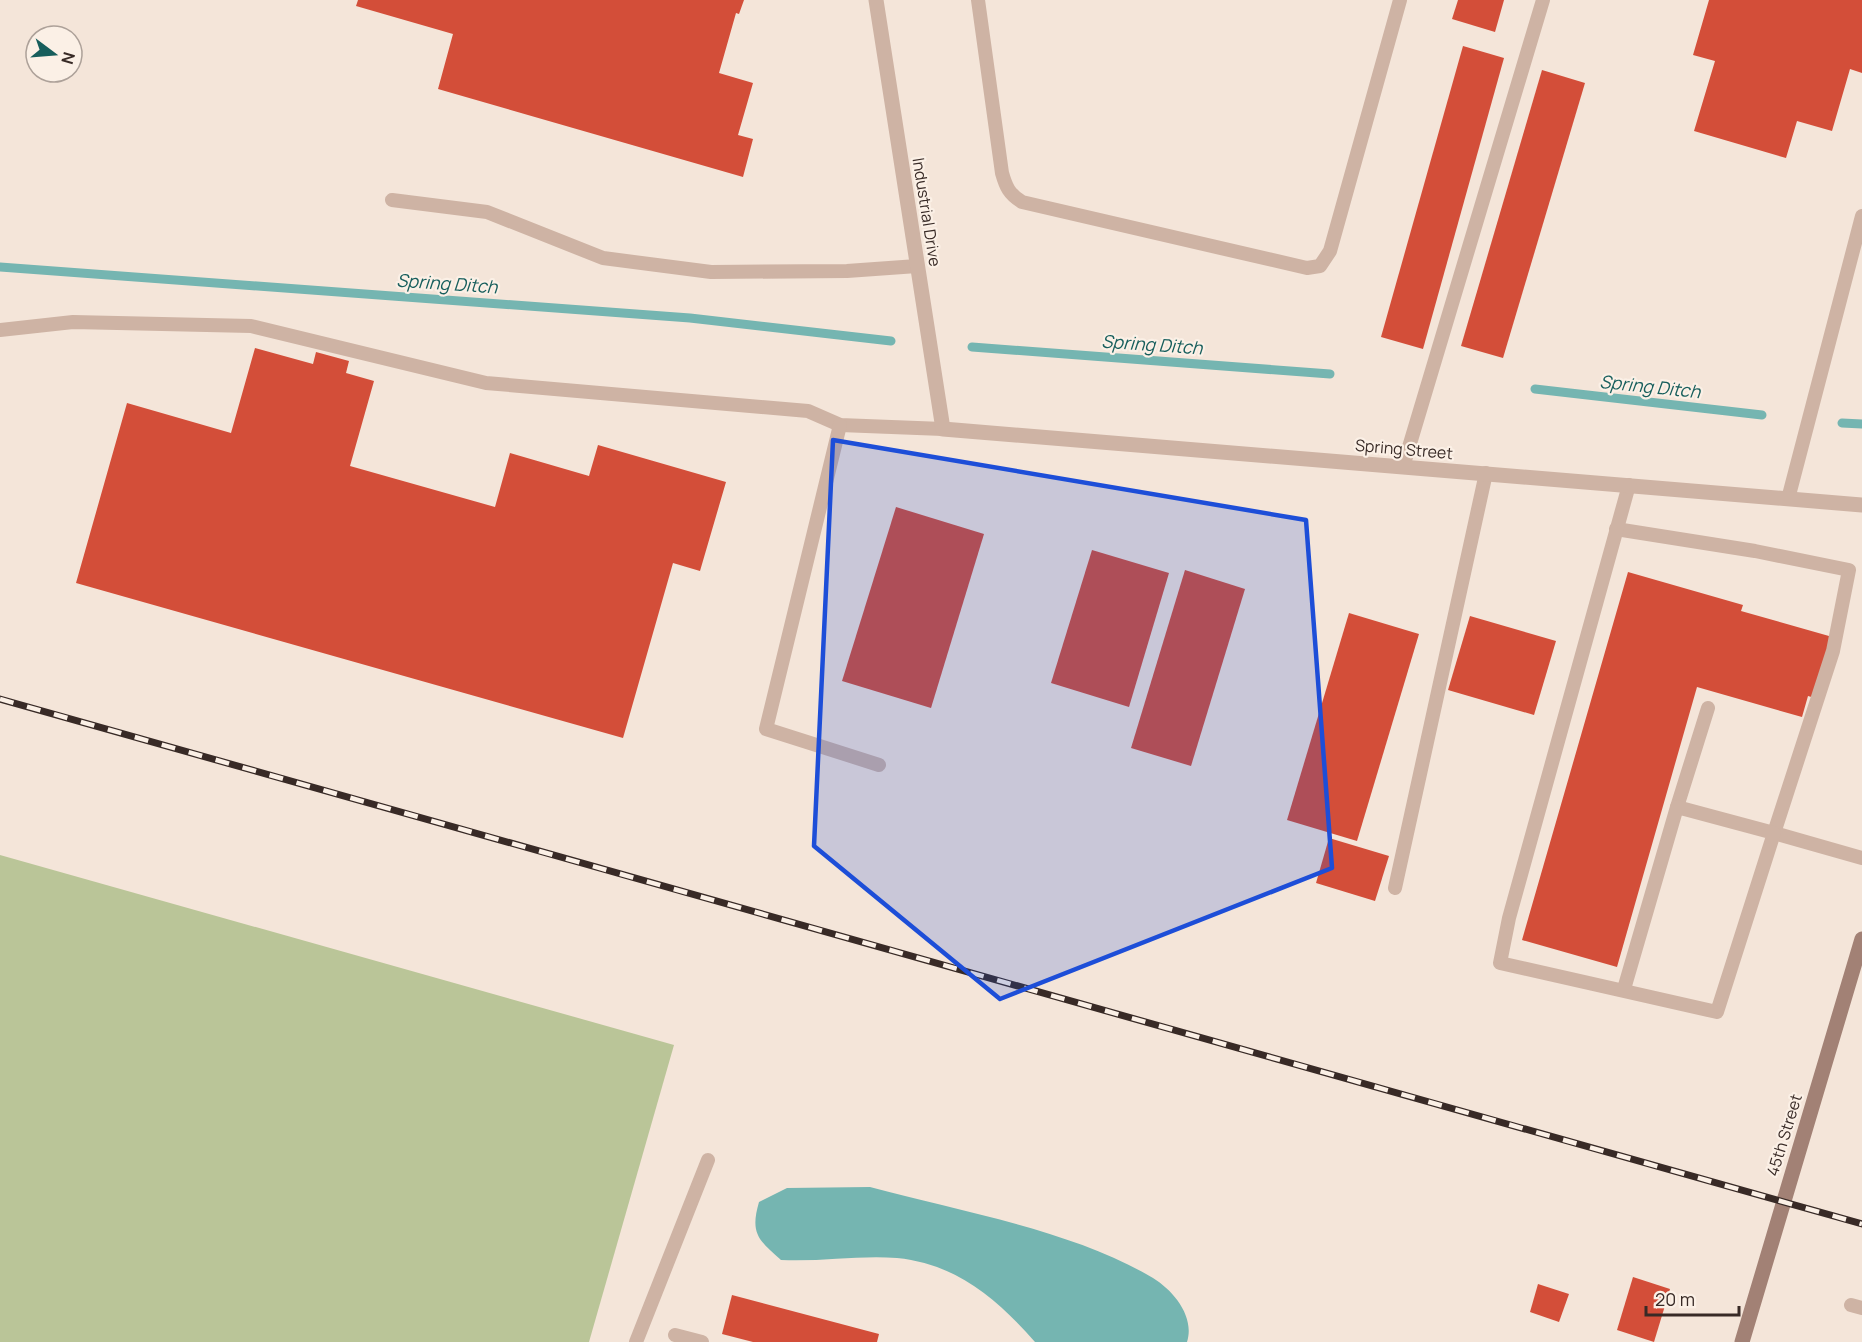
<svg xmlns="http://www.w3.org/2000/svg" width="1862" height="1342" font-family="Manrope,sans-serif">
	<rect width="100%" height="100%" fill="#f4e5d9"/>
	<polygon fill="#bac598" points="0,855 674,1045 589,1342 0,1342"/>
	<path fill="#75b5b1" d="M870,1187C959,1211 1075,1231 1153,1278C1174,1291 1195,1317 1187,1342H1035C997,1299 957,1264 897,1258C859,1255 820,1262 781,1260C758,1240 750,1233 759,1202L787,1188Z"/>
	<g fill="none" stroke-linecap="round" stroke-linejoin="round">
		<g stroke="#75b5b1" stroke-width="9">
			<polyline points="0,267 690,318 891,341"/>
			<polyline points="972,347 1330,374"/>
			<polyline points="1535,389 1762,415"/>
			<polyline points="1842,423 1862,424"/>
		</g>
	</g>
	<g fill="#d34e39">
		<polygon points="358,0 744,0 739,14 736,13 719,73 753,83 738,135 753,139 743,177 438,89 453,34 356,6"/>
		<polygon points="1458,0 1504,0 1495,32 1452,19"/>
		<polygon points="1709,0 1862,0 1862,73 1850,69 1832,131 1797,121 1786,158 1694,131 1715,61 1693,55"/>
		<polygon points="1463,46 1504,58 1423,349 1381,337"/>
		<polygon points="1542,70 1585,83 1503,358 1461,346"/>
		<polygon points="255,348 313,364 316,352 349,361 346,373 374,381 350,466 495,507 510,453 589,476 598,445 726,482 700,571 673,563 623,738 76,583 127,403 231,433"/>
		<polygon points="896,507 984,534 931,708 842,681"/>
		<polygon points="1092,550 1169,573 1129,707 1051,683"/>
		<polygon points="1185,570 1245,589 1191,766 1131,748"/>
		<polygon points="1628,572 1743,605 1741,611 1836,638 1818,699 1808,696 1802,717 1697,687 1617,967 1522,940"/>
		<polygon points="1349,613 1419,634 1357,841 1287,820"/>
		<polygon points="1470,616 1556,641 1534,715 1448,690"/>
		<polygon points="1329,838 1389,856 1375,901 1316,883"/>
		<polygon points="1633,1277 1670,1289 1654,1342 1617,1330"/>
		<polygon points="1538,1284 1569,1294 1559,1322 1530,1312"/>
		<polygon points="732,1295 879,1334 877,1342 753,1342 722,1334"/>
	</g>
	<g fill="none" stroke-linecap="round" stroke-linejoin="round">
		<g stroke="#ceb3a4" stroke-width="14">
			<path d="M978,0L1002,173C1006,187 1009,194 1022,202L1307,268L1320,266L1330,251L1400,0"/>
			<polyline points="392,200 487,212 603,258 711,272 847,271 917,266"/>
			<polyline points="0,330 73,322 251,326 486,383 808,411 840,425 943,429"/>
			<polyline points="840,425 766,729 879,765"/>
			<polyline points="1403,467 1543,0"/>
			<polyline points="1788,499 1862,216"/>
			<polyline points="1616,529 1755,551 1849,570 1833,651 1774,833 1862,858"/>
			<polyline points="1677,807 1708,708"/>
			<polyline points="1395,888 1486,473"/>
			<polyline points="1624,989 1677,807 1774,833 1717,1012 1500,963 1509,918 1629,485"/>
			<polyline points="1851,1305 1862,1308"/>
			<polyline points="675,1335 702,1342"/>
			<polyline points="636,1342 708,1160"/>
		</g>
		<polyline stroke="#ceb3a4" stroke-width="15" points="876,0 943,429 1862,505"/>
		<polyline stroke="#a28175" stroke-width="15" points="1742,1342 1862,939"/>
		<g stroke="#382a26" stroke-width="7">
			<polyline id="rail" points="0,699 1862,1224"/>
		</g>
		<use href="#rail" stroke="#fbf0e6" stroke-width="4.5" stroke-dasharray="14" stroke-linecap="butt"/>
	</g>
	<path fill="#1d4ed8" fill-opacity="0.2" stroke="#1d4ed8" stroke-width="4.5" stroke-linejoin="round" d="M833,440L1306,520L1332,868L1000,999L814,846Z"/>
	<g text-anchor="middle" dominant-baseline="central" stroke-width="4.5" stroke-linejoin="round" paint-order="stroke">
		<g font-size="16" fill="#382a26" stroke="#fbf0e6">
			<text transform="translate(927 212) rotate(81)">Industrial Drive</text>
			<text transform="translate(1404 449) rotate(5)">Spring Street</text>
			<text transform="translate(1784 1135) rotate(-73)">45th Street</text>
		</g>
		<g font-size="18" font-style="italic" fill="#175e5c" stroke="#fbf0e6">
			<text transform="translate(447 283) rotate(4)">Spring Ditch</text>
			<text transform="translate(1152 344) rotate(4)">Spring Ditch</text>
			<text transform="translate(1650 386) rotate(6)">Spring Ditch</text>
		</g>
	</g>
	<g transform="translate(54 54) rotate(106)"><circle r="28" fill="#fbf0e6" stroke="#ada199" stroke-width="1.5"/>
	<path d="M0-4.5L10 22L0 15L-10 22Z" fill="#175e5c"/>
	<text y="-9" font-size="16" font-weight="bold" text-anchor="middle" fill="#382a26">N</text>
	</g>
	<path d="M1646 1306v9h93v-9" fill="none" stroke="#382a26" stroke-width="3"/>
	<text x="1655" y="1306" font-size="18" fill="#382a26" stroke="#fbf0e6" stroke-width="4.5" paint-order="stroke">20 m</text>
</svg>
